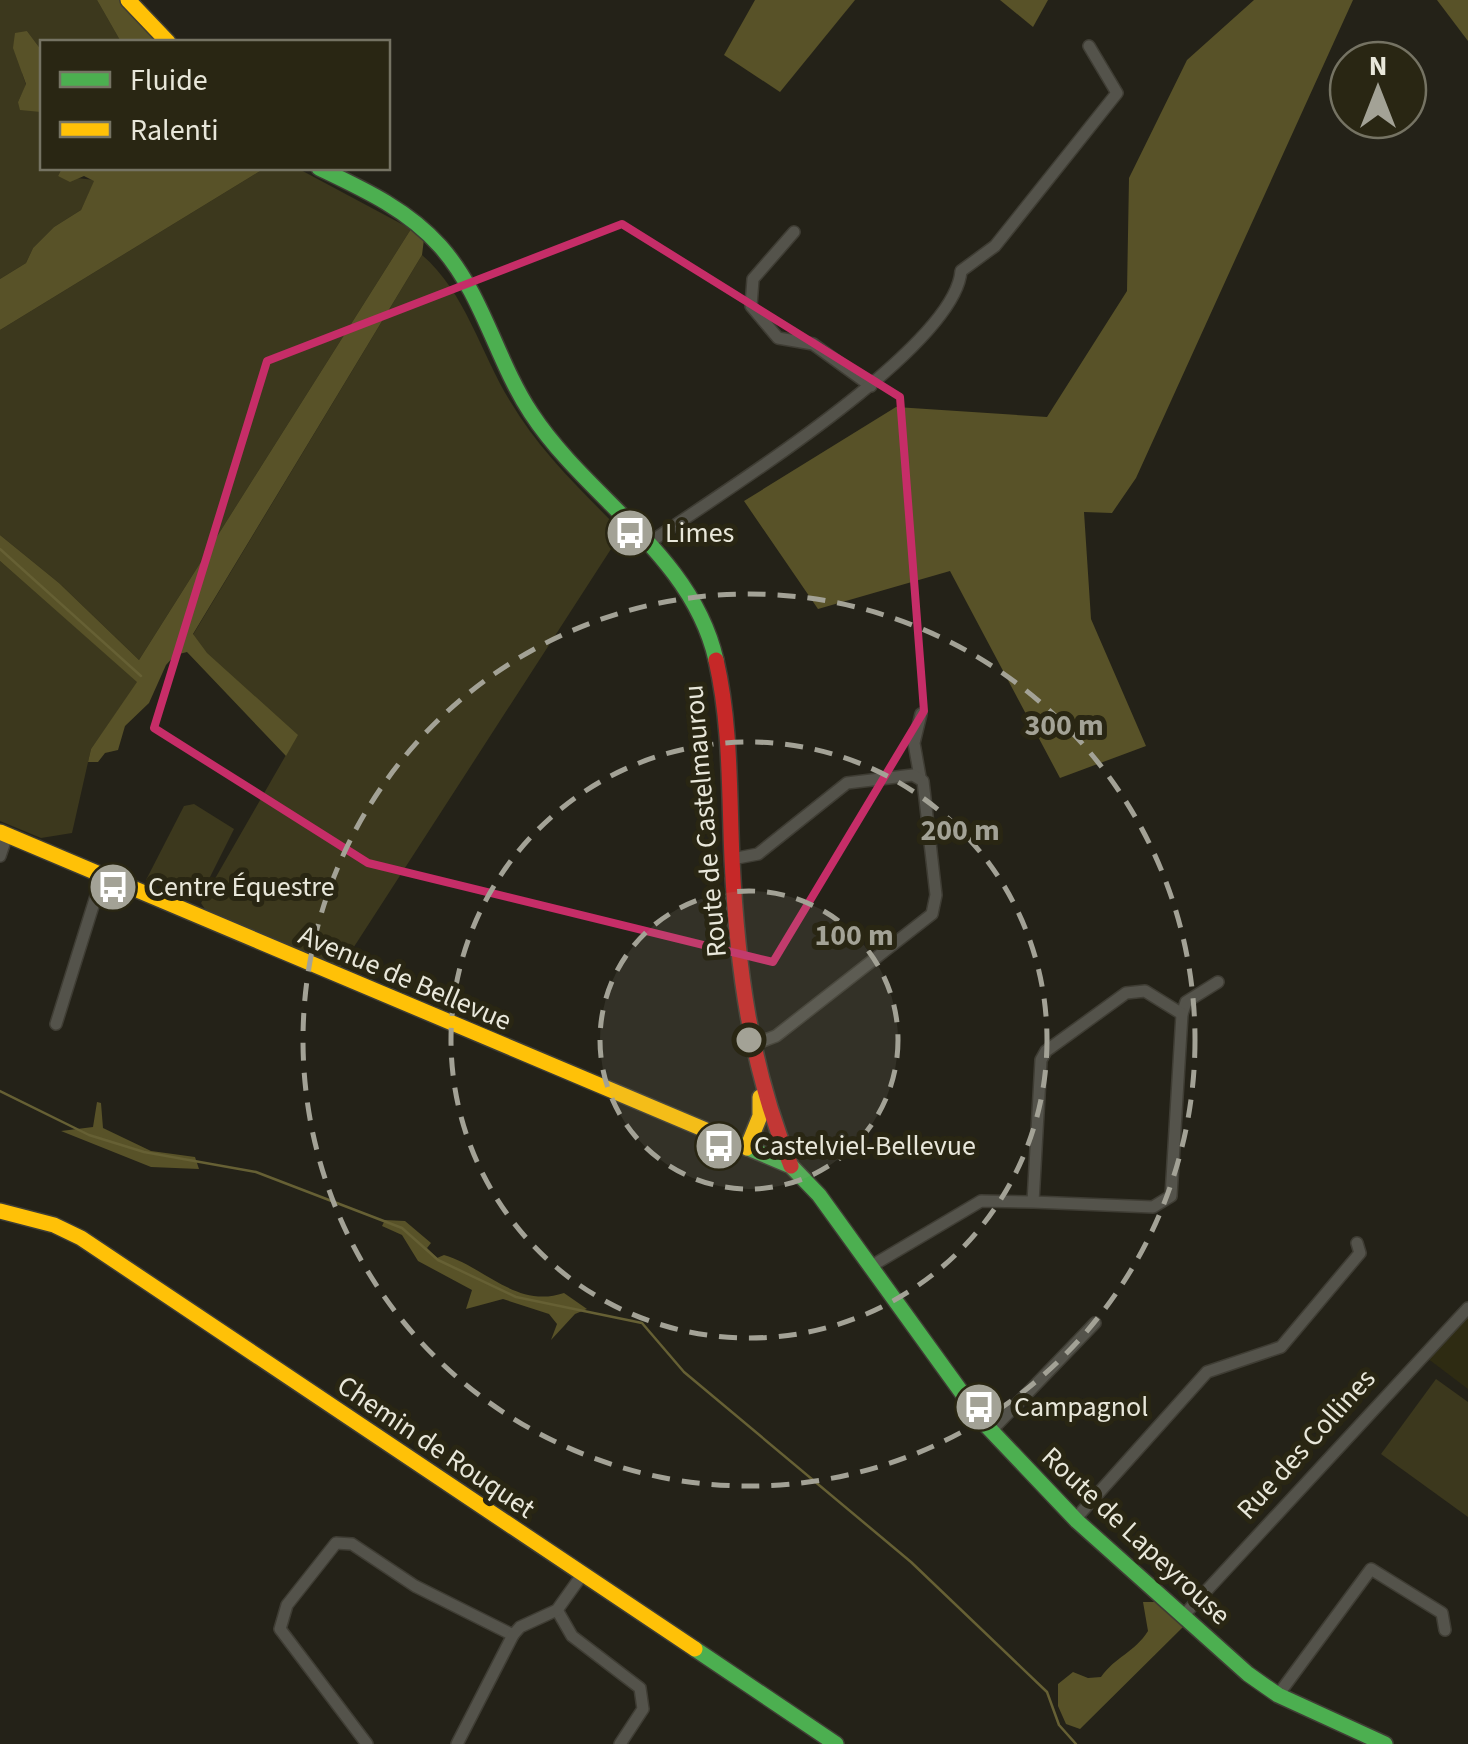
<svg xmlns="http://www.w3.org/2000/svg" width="1468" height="1744" font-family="'Source Sans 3',sans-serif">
	<rect width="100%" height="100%" fill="#242218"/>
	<polygon fill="#2e2b12" points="1468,1317 1468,1389 1427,1358"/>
	<g fill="#3c381d">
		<polygon points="0,0 97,0 121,42 42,42 42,51 27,31 22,73 26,85 18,102 42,110 42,168 62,168 58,176 95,180 81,210 54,227 33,248 26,263 0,279"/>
		<polygon points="265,168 297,168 411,229 139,660 59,583 0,535 0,330"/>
		<path d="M422,255C466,293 480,352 510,401C540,452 581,490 622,532L339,970L206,911L201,903L294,741L188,643Z"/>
		<polygon points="0,561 138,682 91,749 72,833 41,838 0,821"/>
		<polygon points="194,804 234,829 200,897 194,900 146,880 184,806"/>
		<polygon points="1436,1379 1468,1402 1468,1517 1381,1454"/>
	</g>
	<g fill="#585228">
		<polygon points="97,0 120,0 160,42 121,42"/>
		<polygon points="755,0 855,0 780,92 724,55"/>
		<polygon points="1000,0 1048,0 1033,27"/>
		<polygon points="1254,0 1353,0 1136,478 1112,513 1084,512 1091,619 1146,746 1060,778 950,571 818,609 744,501 896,407 1047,417 1127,291 1129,178 1187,60"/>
		<polygon points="1437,0 1468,0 1468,41"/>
		<polygon points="27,31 42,51 41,112 20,110 18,102 26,84 13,48 15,33"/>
		<polygon points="62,168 265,168 0,330 0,279 26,263 33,248 54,227 81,210 94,181 84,176 70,182 58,176"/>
		<polygon points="411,229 424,239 422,255 193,634 207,653 298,735 286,756 187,652 175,655 166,665 149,703 125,726 118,750 105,753 98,762 88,762 91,749 137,682 0,561 0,535 59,583 139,660"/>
		<polygon points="97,1102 101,1103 103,1128 151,1151 195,1157 199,1169 151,1167 61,1131 93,1127"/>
		<path d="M385,1220L405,1221L431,1243L427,1248L437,1258L444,1255C485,1267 517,1309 564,1293L587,1309L575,1314L551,1340L557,1324L549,1314L503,1299L466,1309L472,1290L418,1261L402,1235L382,1226Z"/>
		<path d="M1143,1602H1161L1183,1627L1080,1729L1066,1724L1058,1706V1684L1073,1672L1088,1678L1101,1677C1115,1657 1135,1652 1148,1631Z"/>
	</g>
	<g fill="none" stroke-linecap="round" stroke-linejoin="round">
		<g stroke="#666034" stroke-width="2.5">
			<polyline points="0,549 141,676"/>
			<polyline points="0,1091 89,1135 144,1152 256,1172 402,1228 438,1260 516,1297 642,1323 684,1372 911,1562 1047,1692 1059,1725 1076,1744"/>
		</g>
		<g stroke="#3f3d34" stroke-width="14">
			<g id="street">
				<polyline points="794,232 753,279 751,306 778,338 813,344 871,386"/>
				<path d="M649,543C717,495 955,349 961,271L995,246L1117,93L1089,46"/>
				<polyline points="920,777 914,743 921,714"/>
				<polyline points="0,856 7,835"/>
				<polyline points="732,859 758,854 847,783 913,775 923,781 936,895 932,914 776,1036 752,1045"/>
				<polyline points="1182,1014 1186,1002 1218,982"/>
				<polyline points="56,1024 102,877"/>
				<polyline points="873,1265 981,1201 1033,1202 1041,1060 1046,1051 1126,993 1145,991 1182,1014 1171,1196 1153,1207 1033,1202"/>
				<polyline points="991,1431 1095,1323"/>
				<polyline points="1077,1517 1207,1372 1281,1347 1360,1253 1357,1243"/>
				<polyline points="557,1610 572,1636 640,1688 643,1709 620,1744"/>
				<polyline points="1183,1616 1468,1308"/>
				<polyline points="1278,1695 1371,1569 1442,1613 1445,1630"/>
				<polyline points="367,1744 280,1629 287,1605 336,1543 352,1544 415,1586 513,1635"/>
				<polyline points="457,1744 513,1635 520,1627 557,1610 582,1575"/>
			</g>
		</g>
		<g stroke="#3f3d34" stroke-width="18">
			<g id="fast">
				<path d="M319,168C363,189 407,209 440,246C483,294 496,360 531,413C588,500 692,554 716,660"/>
				<polyline points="734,1142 791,1166 819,1195 983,1422 1077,1521 1248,1674 1278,1695 1385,1744"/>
				<polyline points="695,1649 836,1744"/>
			</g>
		</g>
		<g stroke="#3f3d34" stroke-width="18">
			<g id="slow">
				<polyline points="128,0 168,42"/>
				<polyline points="0,832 734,1142"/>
				<polyline points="747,1148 760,1116 760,1097"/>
				<polyline points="0,1211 54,1225 81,1238 695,1649"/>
			</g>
		</g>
		<g stroke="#3f3d34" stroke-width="18">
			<path id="jam" d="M716,660C731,725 729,792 732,859C737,967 750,1066 791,1166"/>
		</g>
		<use href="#street" stroke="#54534b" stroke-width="11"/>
		<use href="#fast" stroke="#4caf50" stroke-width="15"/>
		<use href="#slow" stroke="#ffc107" stroke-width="15"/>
		<use href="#jam" stroke="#c62828" stroke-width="15"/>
	</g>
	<path fill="none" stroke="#c62d68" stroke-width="8" stroke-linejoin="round" d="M622,224L900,397L924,711L773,962L368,863L154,728L267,361Z"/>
	<circle cx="749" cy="1040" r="149" fill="#a3a296" fill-opacity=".12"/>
	<g fill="none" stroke="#a3a296" stroke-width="5" stroke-dasharray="18 12">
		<circle cx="749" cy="1040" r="149"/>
		<circle cx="749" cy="1040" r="298"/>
		<circle cx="749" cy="1040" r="446"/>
	</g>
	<defs>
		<g id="bus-disc" transform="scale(2.5)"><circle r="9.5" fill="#a3a296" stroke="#292613"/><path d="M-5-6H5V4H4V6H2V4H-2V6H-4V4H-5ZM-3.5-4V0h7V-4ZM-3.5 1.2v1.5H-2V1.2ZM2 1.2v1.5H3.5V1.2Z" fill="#fff"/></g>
	</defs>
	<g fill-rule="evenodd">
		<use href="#bus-disc" x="630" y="533"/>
		<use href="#bus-disc" x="113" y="887"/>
		<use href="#bus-disc" x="719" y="1146"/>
		<use href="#bus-disc" x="979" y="1407"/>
	</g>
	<g text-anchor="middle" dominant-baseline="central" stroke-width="10" stroke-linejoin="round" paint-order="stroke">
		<g font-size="28" fill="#e8e7da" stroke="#292613" text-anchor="start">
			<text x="665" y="533">Limes</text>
			<text x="148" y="887">Centre Équestre</text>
			<text x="754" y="1146">Castelviel-Bellevue</text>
			<text x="1014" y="1407">Campagnol</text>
		</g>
		<g font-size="28" fill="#e8e7da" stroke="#292613">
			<text transform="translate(705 821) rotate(-95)">Route de Castelmaurou</text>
			<text transform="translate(405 978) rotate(23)">Avenue de Bellevue</text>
			<text transform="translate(1306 1444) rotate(-48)">Rue des Collines</text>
			<text transform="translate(436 1447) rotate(34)">Chemin de Rouquet</text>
			<text transform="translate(1136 1536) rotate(43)">Route de Lapeyrouse</text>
		</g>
	</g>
	<circle cx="749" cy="1040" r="15" fill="#a3a296" stroke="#292613" stroke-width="5"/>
	<g font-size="30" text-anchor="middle" font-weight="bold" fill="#a3a296" stroke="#292613" stroke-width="10" stroke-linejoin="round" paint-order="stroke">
		<text x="1064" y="735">300 m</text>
		<text x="960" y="840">200 m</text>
		<text x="854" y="945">100 m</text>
	</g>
	<rect x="40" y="40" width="350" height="130" fill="#292613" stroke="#757363" stroke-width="2.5"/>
	<rect x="60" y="72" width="50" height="15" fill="#4caf50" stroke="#757363" stroke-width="2.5"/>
	<text x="130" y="90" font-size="30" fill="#e8e7da">Fluide</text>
	<rect x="60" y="122" width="50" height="15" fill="#ffc107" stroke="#757363" stroke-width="2.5"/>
	<text x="130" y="140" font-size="30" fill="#e8e7da">Ralenti</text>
	<g transform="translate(1378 90)"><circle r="48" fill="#292613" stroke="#757363" stroke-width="2.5"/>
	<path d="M0-8L18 38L0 25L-18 38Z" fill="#a3a296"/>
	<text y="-15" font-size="28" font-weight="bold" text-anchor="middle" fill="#e8e7da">N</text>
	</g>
</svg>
